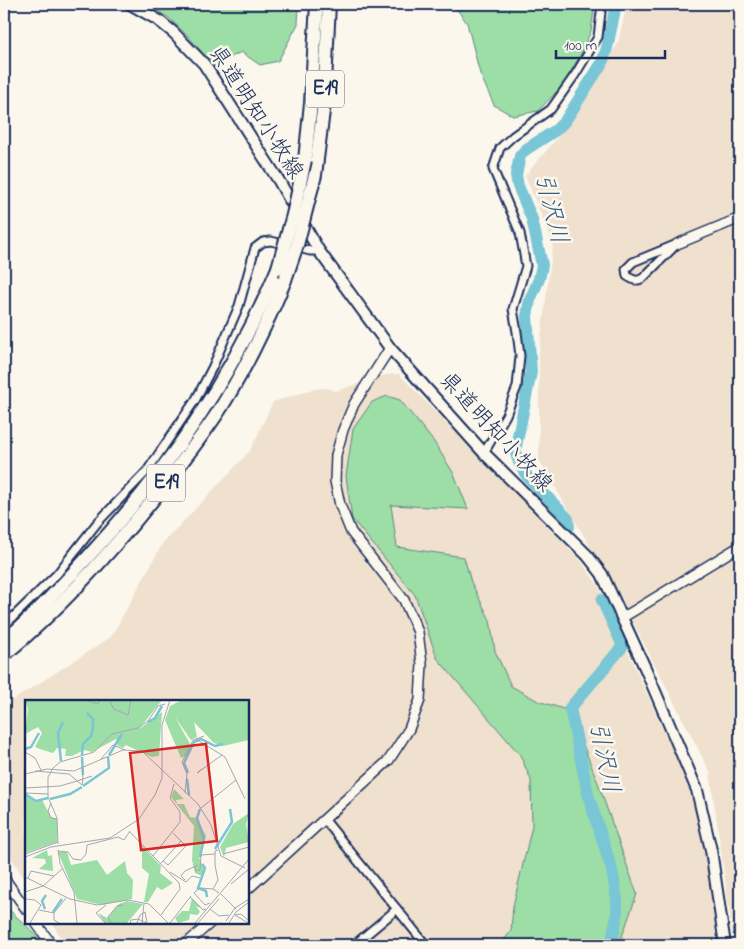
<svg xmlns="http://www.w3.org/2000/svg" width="744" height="949" font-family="'Indie Flower','Klee One',sans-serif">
	<rect width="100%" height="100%" fill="#fbf7ec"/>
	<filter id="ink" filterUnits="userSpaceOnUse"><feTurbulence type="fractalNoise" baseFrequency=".02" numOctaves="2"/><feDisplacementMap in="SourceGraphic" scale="10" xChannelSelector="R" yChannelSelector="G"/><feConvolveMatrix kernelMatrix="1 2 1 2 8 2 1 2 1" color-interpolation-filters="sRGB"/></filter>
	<g filter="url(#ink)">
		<g fill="#f0e0ce">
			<polygon points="627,4 740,4 740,945 734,945 710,772 620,597 539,460 539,354 553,243 525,176 568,125 618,43"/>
			<polygon points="399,374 581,561 598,585 678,763 692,798 704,848 717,945 65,945 52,923 248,923 248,702 26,702 26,882 4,845 4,706 111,637 163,543 250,451 273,402 314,389 326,388 336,391 385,375"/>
		</g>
		<g fill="#9ddda6" stroke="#5c8682">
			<polygon points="146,4 299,4 298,24 278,61 260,65 241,52 214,66 187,35 169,18"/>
			<polygon points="453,4 595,4 591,31 580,56 562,86 538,111 513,116 494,105 480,74 467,23"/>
			<polygon points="387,396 400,400 434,442 454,474 468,509 391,505 397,547 464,557 471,582 490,620 495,651 511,686 538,701 570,711 598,783 637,894 619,945 500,945 511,931 513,906 532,826 531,780 520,755 437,658 415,595 352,519 346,476 353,429 372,402"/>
			<polygon points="4,908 7,908 30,929 45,945 4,945"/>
		</g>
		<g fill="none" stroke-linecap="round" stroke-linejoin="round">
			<g stroke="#78c6d6" stroke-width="12">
				<polyline points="569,527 568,519 527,476 520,465 515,451 531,372 527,316 530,300 539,279 542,265 532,219 518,186 516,175 520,156 525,150 556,130 565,121 602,63 607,48 616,4"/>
				<polyline points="602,600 623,646 570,708 589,798 612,870 617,899 617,916 611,945"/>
			</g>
			<g stroke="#1b2f5e" stroke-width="11">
				<g id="minor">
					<path d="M677,244L643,278C637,282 633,280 627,276L626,269L633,262Z"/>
					<polyline points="484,453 506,415 517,387 520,356 517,332 513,309 526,266 520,233 493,169 500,148 513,136 551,109 575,75 598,37 602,4"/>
					<polyline points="4,626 57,574 97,523 147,471 196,399 213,366 239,306 255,248 263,242 271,241 310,251 319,251"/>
					<polyline points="324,819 426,945"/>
					<polyline points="354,945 397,909"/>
				</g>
			</g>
			<g stroke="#1b2f5e" stroke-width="12">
				<g id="tertiary">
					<polyline points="677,244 740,218"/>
					<polyline points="622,618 740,546"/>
					<polyline points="4,878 26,909"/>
					<polyline points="248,889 389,760 409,729 420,700 422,664 418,632 404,600 351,532 340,505 335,481 336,455 343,430 354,404 390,348"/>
					<polyline points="36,923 52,945"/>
					<polyline points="185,945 210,923"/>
				</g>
			</g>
			<g stroke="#1b2f5e" stroke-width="14">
				<polyline id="secondary" points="130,4 158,20 173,32 204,64 279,181 319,251 390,348 484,453 587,555 602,574 646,670 697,790 711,850 725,945"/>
			</g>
			<g stroke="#1b2f5e" stroke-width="16">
				<g id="motorway">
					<polyline points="305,160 311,103 317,4"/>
					<polyline points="315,175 324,103 329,4"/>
					<path d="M4,641C34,616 61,586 87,558C168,469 232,379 278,268"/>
					<path d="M4,655C67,603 123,539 173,474C189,452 207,430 222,406C247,366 267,324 285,280"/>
				</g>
			</g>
			<use href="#minor" stroke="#fbf7ec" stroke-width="7"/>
			<use href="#tertiary" stroke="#fbf7ec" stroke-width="9"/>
			<use href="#secondary" stroke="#fbf7ec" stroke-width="10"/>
			<use href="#motorway" stroke="#fbf7ec" stroke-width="12"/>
			<g stroke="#1b2f5e" stroke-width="16" stroke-linecap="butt">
				<g id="motorway-bridge">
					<polyline points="278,268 293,215 305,160"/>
					<polyline points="285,280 297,245 315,175"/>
				</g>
			</g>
			<use href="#motorway-bridge" stroke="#fbf7ec" stroke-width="12"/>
		</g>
	</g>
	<g text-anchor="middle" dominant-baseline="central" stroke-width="5" stroke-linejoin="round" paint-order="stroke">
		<g fill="#fbf7ec" stroke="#5e6b89" stroke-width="1">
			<rect x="306" y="70.5" width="38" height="37" rx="4"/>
			<rect x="147" y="464.5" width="38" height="37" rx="4"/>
		</g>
		<g font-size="21" font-weight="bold" fill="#1b2f5e">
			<text x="325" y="89">E19</text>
			<text x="166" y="483">E19</text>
		</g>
		<g font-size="22" fill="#1b2f5e" stroke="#fbf7ec">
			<text transform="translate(255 113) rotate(57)">県道明知小牧線</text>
			<text transform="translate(495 433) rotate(47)">県道明知小牧線</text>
		</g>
		<g font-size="24" font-style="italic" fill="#375c82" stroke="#fbf7ec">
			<text transform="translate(550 209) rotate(76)">引沢川</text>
			<text transform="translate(603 758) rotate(78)">引沢川</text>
		</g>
	</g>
	<g transform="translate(25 700)">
		<rect width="224" height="224" fill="#fbf7ec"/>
		<path d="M0,0H137L114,29L137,12L134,56L127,57L101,45L98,48L93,46L91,39L67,52L59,50L47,56H40L41,49L32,48L28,53L15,49L10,47L17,33L13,27L0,34L3,9ZM157,0H224V40L198,46L189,43L169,22L172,37L166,40L150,17L165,44L163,55L156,58L140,20L145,6ZM149,89L159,99L151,100L152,104H159L165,117L172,118L181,136L174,157L180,172L177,176L170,173L167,160L169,126L146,97ZM0,95L8,100H17L26,117L32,119V142L0,153ZM224,113L221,124L224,142L201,148L199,157L195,147L208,124ZM117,146L136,166L135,173L148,183L137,190L132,187L123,202H119L124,174L117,168ZM22,150L23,156L27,155L28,171L14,169L21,163L20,159L7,158ZM33,152H42L46,165L72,160L82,175L100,161L102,173L108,180L107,199L77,205L52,199ZM167,198L178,209L171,206L175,212L172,215L165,214L164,220L153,223L150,218L157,211H164ZM102,201L118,204L102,223H80L73,213L82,218L94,204Z" fill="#9ddda6"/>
		<path fill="none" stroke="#78c6d6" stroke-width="2.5" d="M123,22L130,18L137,6M0,49L6,47L14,33M57,55L58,44L66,36L68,27V19L62,13M84,55L97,34M57,57L58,75M36,61L33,33L38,22M163,73L159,63L169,42L176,39L190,46L198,44M162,79L164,95M58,86L84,68L83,57M0,94L11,101L23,98M25,99L45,94L57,87M190,149L207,122L205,109M175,157L179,139L172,118L175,109M177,164L180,168L173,188L181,191L182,197M20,209L17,201L21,195M28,212L37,199"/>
		<path fill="none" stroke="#a1a7b3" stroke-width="1" d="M60,0L73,4L75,0M84,0L89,9L103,15L106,0M171,39L200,57L220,99M0,52L10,58L16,70M76,59L88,45L100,50M27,69L35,62L69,52L87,34L113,28L123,21L133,6L140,4M177,69L172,73L197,55M27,70L23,77V97L32,118L33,144M10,71L44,74L57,85M0,74L22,69L49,71L98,50L117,51L173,104L186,125L196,156L220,168M57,85L58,79L67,76M0,88L35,86L52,81L58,79L57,67M0,93L23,94M160,93L162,74L157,62L168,40L179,36M26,103L23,111L26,118L32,119M176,108L211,80M104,131L128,156M33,150L35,163L49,192L52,223M193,150L190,151V165L193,180L188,189L194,193M33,151L43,152L48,159L56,160L61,154L62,145L93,137L99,140L105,131M0,154L33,142M198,154L224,147M0,157L26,147L85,138L114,119L130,95L137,78V25L145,0M138,161L156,141M135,164L138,161L143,165L161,146L148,133M170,167L171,171L175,170L176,155L190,154M145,172L161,182L167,176L175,178M0,177L45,199L72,205L103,200L124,204L143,223M3,178L6,171L29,176M160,180L156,176L160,171L173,165M206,184L224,169M0,192L18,186L37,169M196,194L211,209M165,197L178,210L181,209M0,199L10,200L16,205L5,223M185,203L180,205L169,193L175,188L188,189M185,209L194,216L204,215M14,210L29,213M136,215L155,189L154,183L128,156L155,122V112L145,98L149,84M201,221L210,208L224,199M34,223L29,220V213L41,198M80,223L71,213L81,205M86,223L83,217L92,206L98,205M105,223L106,220L113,219L122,223M112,223L115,215L120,212L122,222M117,223L119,203M145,223L166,196M170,223L224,159M173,223L194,199M204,223L211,212L224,202M223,223L210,215L216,214L224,221"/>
		<path fill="#d62828" fill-opacity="0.15" stroke="#d62828" stroke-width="2.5" d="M181,44L192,141L116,150L105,53Z"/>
		<rect width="224" height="224" fill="none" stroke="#1b2f5e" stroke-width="2.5"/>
	</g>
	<rect width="744" height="949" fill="none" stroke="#fbf7ec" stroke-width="20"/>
	<rect x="10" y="10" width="724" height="929" fill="none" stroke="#1b2f5e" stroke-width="2" filter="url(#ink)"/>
	<path d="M556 50v8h109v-8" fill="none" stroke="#1b2f5e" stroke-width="2.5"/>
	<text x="564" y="50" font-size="15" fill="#1b2f5e" stroke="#fbf7ec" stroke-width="4" paint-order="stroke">100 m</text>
</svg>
